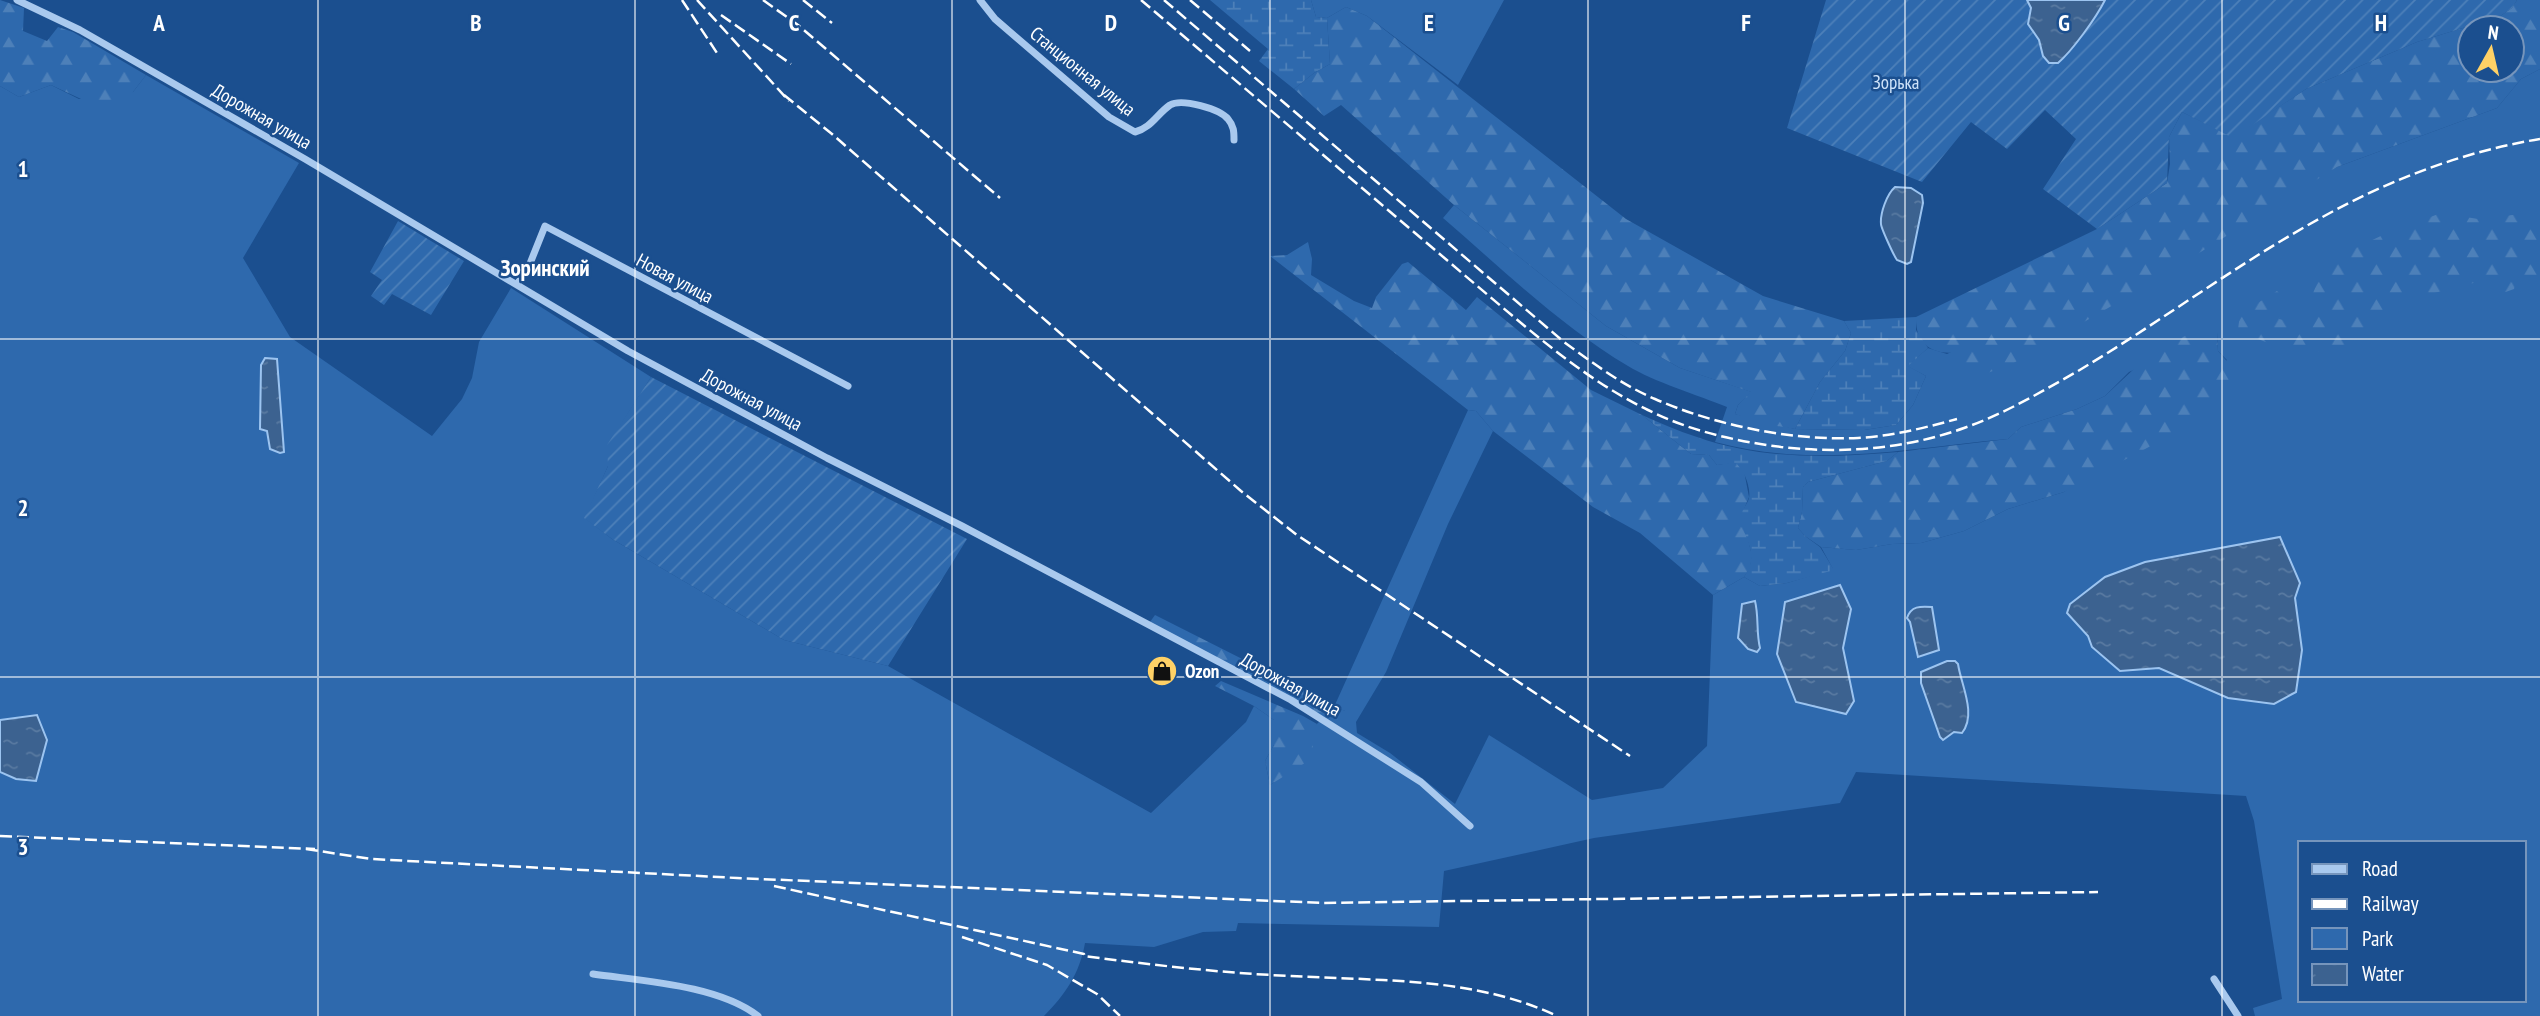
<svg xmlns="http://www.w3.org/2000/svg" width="2540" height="1016" font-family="'PT Sans Narrow',sans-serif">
	<defs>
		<pattern id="forest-firs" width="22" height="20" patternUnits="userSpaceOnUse" patternTransform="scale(1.75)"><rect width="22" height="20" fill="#2e69ad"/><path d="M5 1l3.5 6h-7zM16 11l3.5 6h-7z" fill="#4d80b9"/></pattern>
		<pattern id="wetland-marsh" width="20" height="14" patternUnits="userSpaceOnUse" patternTransform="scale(1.75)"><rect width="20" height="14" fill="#2e69ad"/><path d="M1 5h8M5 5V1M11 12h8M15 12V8" fill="none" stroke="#4d80b9"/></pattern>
		<pattern id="garden-furrows" width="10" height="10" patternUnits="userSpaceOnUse" patternTransform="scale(1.75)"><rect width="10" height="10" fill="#2e69ad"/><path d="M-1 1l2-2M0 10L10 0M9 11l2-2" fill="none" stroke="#4d80b9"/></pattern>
		<pattern id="water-ripples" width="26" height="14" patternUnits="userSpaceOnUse" patternTransform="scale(1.75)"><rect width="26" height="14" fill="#3c6290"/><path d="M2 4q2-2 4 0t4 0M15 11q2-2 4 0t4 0" fill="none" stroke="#597aa1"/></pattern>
	</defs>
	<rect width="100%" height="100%" fill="#1b4f8f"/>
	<g fill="#2e69ad" fill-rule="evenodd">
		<polygon points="1311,0 1504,0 1458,85 1367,16 1346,7 1327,18 1316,17"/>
		<path d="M2540,69V1016H2255L2253,1008L2282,999L2254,821L2246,796L1856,772L1840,803L1594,838L1444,871L1439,927L1238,923L1236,931L1203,932L1154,947L1085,943C1080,973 1065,995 1044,1016H0V86L19,97L51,85L79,99L133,92L146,75L299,163L243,258L290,337L432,436L462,399L472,378L479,342L511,288L651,377L608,445V466L585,518L612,539L784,640L888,666L1151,813L1246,722L1254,706L1274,720V745L1265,761L1270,785C1294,770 1299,739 1319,722C1326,716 1336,714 1345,711L1334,707L1468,410L1476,411L1493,431L1448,524L1386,672L1356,722L1357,733L1390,753L1455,804L1489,735L1592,800L1663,788L1707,746L1713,595L1744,577L1760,586L1787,583L1833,569L1821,547L1856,550L1892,544L1921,543L1964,531L2008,509L2064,492L2227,360L2218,351L2217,333L2129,372L2105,396L2077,409L2021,427L2008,439C1906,448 1817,469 1715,442L1727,407C1698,395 1654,382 1628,366C1561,326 1502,269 1443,218L1454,205L1606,326L1680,368L1752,392L1738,405L1735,414L1795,429L1864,430L1896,425L1913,405L1926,376L1907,366L1928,348L1947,354L2337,167L2497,108L2521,79ZM2300,583L2295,598L2302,650L2228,698L2159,668L2120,671L2092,647L2088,636ZM1932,607L1938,650L1919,657L1910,622L1907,618C1911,606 1920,606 1932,607ZM1952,661L1958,664L1959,671L1958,733L1955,732L1940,737L1921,683ZM2300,843H2524V1000H2300Z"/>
	</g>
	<g fill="url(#forest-firs)" fill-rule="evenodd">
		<polygon points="0,0 24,8 23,31 47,41 58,27 73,32 146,75 133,92 109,112 51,85 19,97 0,86"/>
		<path d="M2517,0H2540V69L2521,79L2497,108L2337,167L2151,283L2012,364L1968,380L1959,377L1955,366L1963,351C1936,357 1915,347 1916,317L2097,229L2167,183L2170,164L2169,137L2182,112L2233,137L2306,89L2417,42L2499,17L2512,8ZM2470,28H2512V70H2470Z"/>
		<polygon points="1346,7 1367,16 1626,219 1763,296 1844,321 1851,333 1845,351 1820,382 1795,429 1760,423 1735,414 1738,405 1751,392 1680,368 1606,326 1454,205 1341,105 1324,116 1294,89 1314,73 1330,64 1327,18"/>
		<polygon points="2441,213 2478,219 2521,214 2540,219 2540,305 2536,307 2533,293 2535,275 2518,275 2514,289 2500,294 2485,280 2407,300 2337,357 2320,352 2281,348 2258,339 2236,345 2240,314 2277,291 2282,296 2279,319 2302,324 2324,263 2385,234"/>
		<polygon points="1308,242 1312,259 1311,275 1354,301 1372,308 1376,297 1402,264 1408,262 1466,310 1477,297 1591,390 1642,415 1691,454 1709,455 1717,465 1736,462 1744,471 1749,497 1742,514 1752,556 1750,568 1744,577 1713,595 1640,533 1593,507 1493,431 1476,411 1468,410 1270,256 1287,255"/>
		<polygon points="2197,330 2212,330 2217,333 2218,351 2232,367 2229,387 2197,417 2162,440 2064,492 2008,509 1964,531 1921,543 1892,544 1856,550 1821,547 1805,536 1798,528 1802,512 1803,487 1808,482 1887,461 1898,452 2008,439 2021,427 2077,409 2105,396 2151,353"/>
		<polygon points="1155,615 1345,711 1345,721 1326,718 1150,622"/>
		<polygon points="1221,681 1303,716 1317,724 1309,736 1316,756 1270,785 1265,761 1274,745 1274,720 1254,706 1215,686"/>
	</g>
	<g fill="url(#wetland-marsh)">
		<polygon points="1210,0 1311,0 1316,17 1327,18 1330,64 1314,73 1294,89 1259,61 1268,49"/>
		<polygon points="1916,317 1916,330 1928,348 1908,366 1926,376 1913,405 1896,425 1864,430 1795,429 1820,382 1845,351 1851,333 1844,321"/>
		<path d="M1642,415C1660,423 1678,431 1697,437C1762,460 1831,458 1898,452L1887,461L1808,482L1803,487L1802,512L1798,528L1805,536L1820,547L1834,570L1787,583L1760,586L1744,577C1763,550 1738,535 1742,513C1743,508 1748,503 1749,498C1751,486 1744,471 1736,463L1717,465L1709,455L1691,454Z"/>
	</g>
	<g fill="url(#garden-furrows)">
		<polygon points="1826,0 2517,0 2512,8 2499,17 2417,42 2306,89 2233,138 2182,112 2169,137 2167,183 2097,229 2043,189 2076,139 2045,110 2007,149 1971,122 1922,182 1787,128"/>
		<polygon points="398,221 464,261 431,315 392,294 384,305 371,296 382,280 370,272"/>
		<polygon points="651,377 967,539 888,666 784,640 612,539 584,518 608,466 607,445"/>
	</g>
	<g fill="url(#water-ripples)" stroke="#9cc4f0" stroke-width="2">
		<path d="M2027,0H2105C2096,18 2072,51 2058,63H2049L2043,56L2039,40L2028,24L2031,8Z"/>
		<path d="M1895,187L1911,188L1922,195L1923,203L1911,262L1907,264L1897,260C1894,256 1881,228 1881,224C1880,213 1887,194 1895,187Z"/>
		<polygon points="265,358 277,359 284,452 280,453 270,449 267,431 260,429 261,365"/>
		<polygon points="2280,537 2300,583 2295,598 2302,650 2296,692 2274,704 2228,698 2159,668 2120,671 2092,647 2088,636 2067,613 2070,604 2105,577 2145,562"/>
		<polygon points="1840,585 1851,609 1843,648 1854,701 1846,714 1796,702 1777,654 1785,602"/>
		<path d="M1755,601C1759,617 1756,632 1760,648L1757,652L1748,649L1738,638L1742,604Z"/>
		<path d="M1932,607L1939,650L1918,657L1910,622L1907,618C1911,606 1920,606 1932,607Z"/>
		<path d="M1947,661H1955L1958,664C1961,685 1977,714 1962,733L1954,732L1943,740L1940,737L1921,683V672Z"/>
		<polygon points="37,715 47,740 36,781 16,779 0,772 0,720"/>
	</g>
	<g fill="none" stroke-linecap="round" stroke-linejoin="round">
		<g stroke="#a9c9ee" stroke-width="7">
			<polyline points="17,0 80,30 305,159 628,351 827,458 962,526 1291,700 1421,782 1470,826"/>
			<path d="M980,0L995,19L1109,117L1135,132C1151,128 1157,114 1170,105C1182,98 1220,109 1228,119C1234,126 1234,132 1234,140"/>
			<polyline points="517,284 527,271 545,226 848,386"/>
			<path d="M593,974C642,981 718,985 758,1016"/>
			<polyline points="2214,979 2238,1016"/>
		</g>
		<g stroke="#fff" stroke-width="2.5" stroke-dasharray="12 5" stroke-linecap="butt">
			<polyline points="682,0 717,53"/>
			<polyline points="697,0 789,101"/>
			<polyline points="763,0 798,25 1000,198"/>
			<polyline points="803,0 832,23"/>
			<path d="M1141,0L1502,307C1547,345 1594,384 1648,410C1690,431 1735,441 1781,447C1843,454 1905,449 1964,428C2004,414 2041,392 2078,371C2162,321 2241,261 2328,214C2394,178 2466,151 2540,139"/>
			<path d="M1164,0L1564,342C1593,363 1622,385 1655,399C1714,425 1792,441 1858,438C1892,436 1924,428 1957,419"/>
			<polyline points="1190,0 1250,51"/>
			<polyline points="721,15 791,64"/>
			<polyline points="784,95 832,134 1241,491 1297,535 1630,756"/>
			<polyline points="0,836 315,849"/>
			<polyline points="306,849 371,859 737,878 1323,903 2098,892"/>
			<path d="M774,886L1084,954V956C1153,965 1221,973 1291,976C1380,981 1475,977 1557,1016"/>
			<polyline points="962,937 1047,965 1097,994 1120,1016"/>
		</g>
	</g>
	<path fill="none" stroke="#fff" stroke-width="2" stroke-opacity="0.55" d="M318,0V1016M635,0V1016M952,0V1016M1270,0V1016M1588,0V1016M1905,0V1016M2222,0V1016M0,339H2540M0,677H2540"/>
	<defs>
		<g id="shop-disc" transform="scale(1.575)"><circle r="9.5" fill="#ffd166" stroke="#1b4f8f"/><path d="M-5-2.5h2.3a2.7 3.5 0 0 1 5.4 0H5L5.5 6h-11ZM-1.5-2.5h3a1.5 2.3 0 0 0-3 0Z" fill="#111"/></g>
	</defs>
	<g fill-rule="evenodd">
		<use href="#shop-disc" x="1162" y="671"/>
	</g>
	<g text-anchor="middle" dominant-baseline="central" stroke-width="5" stroke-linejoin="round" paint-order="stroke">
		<g font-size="19" fill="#fff" stroke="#1b4f8f">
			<text transform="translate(1083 71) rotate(39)">Станционная улица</text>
			<text transform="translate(262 116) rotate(30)">Дорожная улица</text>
			<text transform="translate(675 278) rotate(28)">Новая улица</text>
			<text transform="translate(752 399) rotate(28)">Дорожная улица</text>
			<text transform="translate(1291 684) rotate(29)">Дорожная улица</text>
		</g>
		<g font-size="19" fill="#cfe3fa" stroke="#1b4f8f">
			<text x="1896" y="82">Зорька</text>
		</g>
		<g font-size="19" font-weight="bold" fill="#fff" stroke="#1b4f8f" text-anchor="start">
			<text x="1185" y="671">Ozon</text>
		</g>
		<g font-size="23" font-weight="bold" fill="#fff" stroke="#1b4f8f">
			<text x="545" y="267">Зоринский</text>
		</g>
	</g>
	<g font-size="23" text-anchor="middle" font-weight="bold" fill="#fff" stroke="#1b4f8f" stroke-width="5" stroke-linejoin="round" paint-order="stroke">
		<text x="159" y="31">A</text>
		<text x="476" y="31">B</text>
		<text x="794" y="31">C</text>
		<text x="1111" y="31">D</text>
		<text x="1429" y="31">E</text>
		<text x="1746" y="31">F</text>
		<text x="2064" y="31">G</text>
		<text x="2381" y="31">H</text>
		<text x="23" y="177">1</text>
		<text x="23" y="516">2</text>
		<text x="23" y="855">3</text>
	</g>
	<rect x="2298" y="841" width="228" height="161" fill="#1b4f8f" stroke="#7695bc" stroke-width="2"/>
	<rect x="2312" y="864" width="35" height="10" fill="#a9c9ee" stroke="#7695bc" stroke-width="2"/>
	<text x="2362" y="876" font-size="21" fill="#ffffff">Road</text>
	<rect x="2312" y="899" width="35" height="10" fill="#ffffff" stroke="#7695bc" stroke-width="2"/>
	<text x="2362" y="911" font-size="21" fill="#ffffff">Railway</text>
	<rect x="2312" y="928" width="35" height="21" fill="#2e69ad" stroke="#7695bc" stroke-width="2"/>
	<text x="2362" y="946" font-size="21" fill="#ffffff">Park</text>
	<rect x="2312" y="964" width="35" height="21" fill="url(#water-ripples)" stroke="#7695bc" stroke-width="2"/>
	<text x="2362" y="981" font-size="21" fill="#ffffff">Water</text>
	<g transform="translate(2491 49) rotate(8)"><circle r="33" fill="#1b4f8f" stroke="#7695bc" stroke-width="2"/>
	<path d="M0-5L12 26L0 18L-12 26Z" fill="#ffd166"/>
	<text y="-10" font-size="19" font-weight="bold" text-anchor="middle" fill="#ffffff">N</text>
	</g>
</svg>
